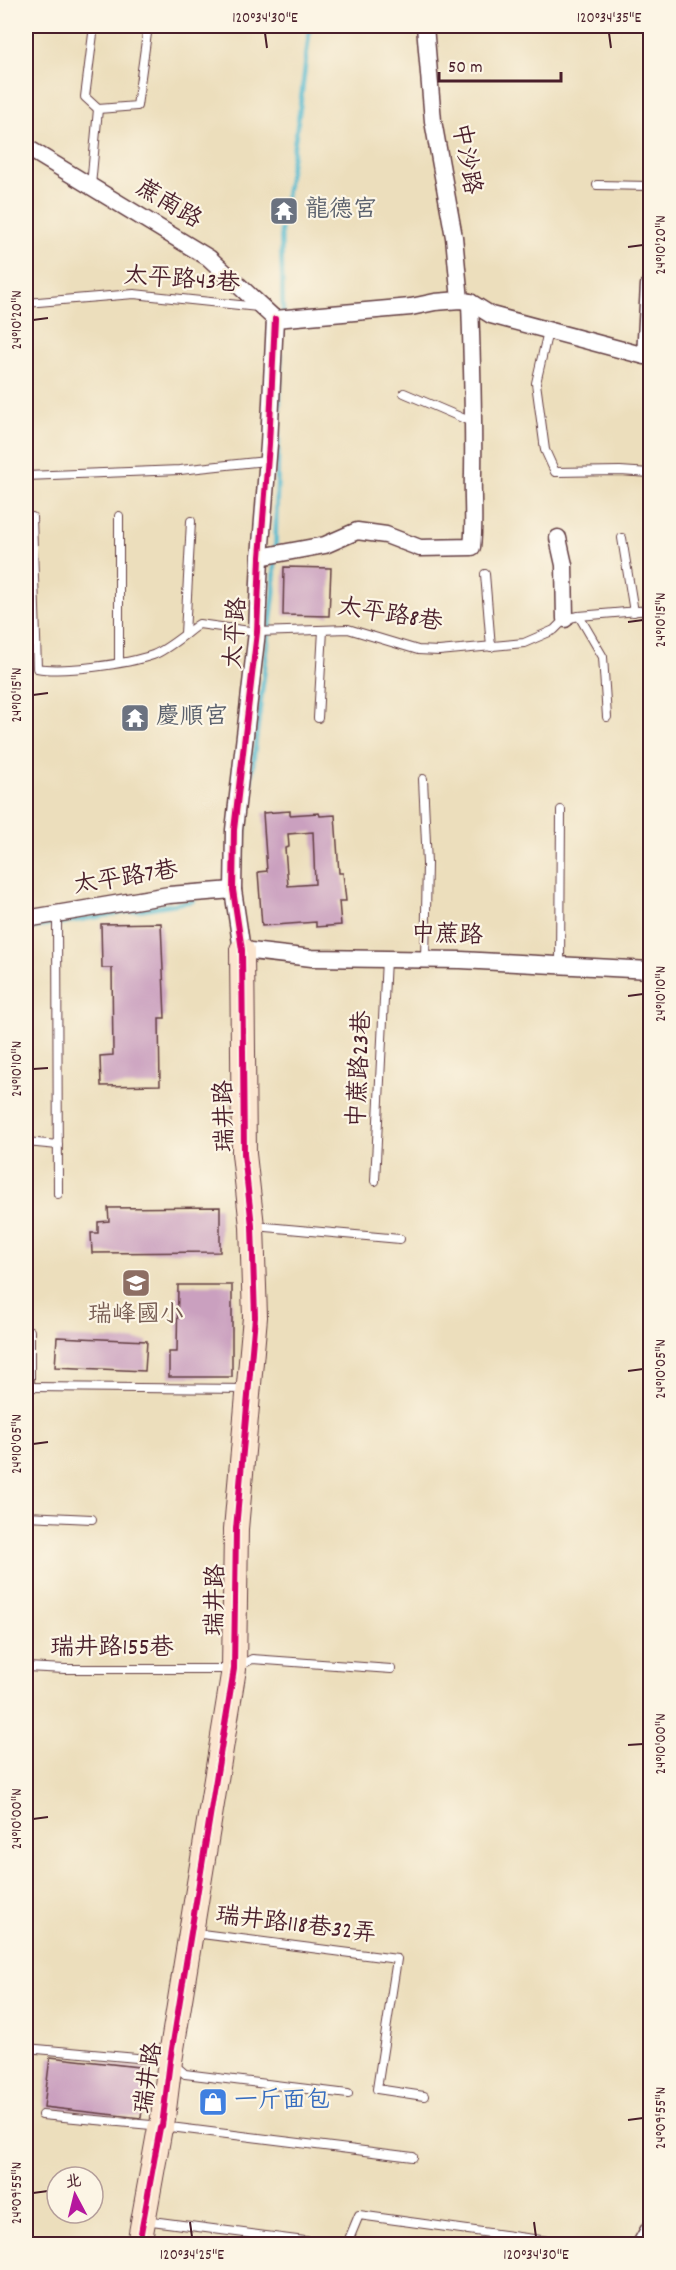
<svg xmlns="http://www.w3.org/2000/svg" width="676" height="2270" font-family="Dekko,'LXGW WenKai TC',sans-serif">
	<rect width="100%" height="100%" fill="#fcf5e5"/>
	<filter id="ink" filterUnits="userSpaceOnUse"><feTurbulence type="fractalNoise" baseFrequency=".0167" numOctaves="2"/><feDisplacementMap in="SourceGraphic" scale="12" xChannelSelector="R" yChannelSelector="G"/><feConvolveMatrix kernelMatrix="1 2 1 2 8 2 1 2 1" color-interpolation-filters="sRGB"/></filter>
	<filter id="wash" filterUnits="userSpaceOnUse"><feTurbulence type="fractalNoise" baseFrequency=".008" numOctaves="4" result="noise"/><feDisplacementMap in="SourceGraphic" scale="24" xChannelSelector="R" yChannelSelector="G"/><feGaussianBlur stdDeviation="1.35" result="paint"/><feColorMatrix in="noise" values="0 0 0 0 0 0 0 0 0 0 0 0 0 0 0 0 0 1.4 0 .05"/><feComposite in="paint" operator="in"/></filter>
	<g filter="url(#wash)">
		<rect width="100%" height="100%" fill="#ecdebc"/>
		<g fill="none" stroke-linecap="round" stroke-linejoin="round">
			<g stroke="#51b9cf" stroke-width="4.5">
				<polyline points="283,315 281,228 300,108 310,26"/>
				<polyline points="241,861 274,594 281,356"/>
				<polyline points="26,929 193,901"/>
			</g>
		</g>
		<g id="blocks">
			<g fill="#caa0bf" fill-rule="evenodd">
				<polygon points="284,567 331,568 329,616 283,615"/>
				<path d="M290,811V815L319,813L320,816L335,815L339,873H343L346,901H339L341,925L316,927V922L262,926L258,872L267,871L263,813ZM313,832L315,884L288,886L285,848L289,847L288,834Z"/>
				<polygon points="161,923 165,1018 159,1018 160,1085 101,1086 100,1056 113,1055 112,968 102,968 101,924"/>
				<polygon points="220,1207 220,1252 92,1253 91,1233 98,1233 98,1222 109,1221 108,1208"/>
				<polygon points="178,1285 232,1285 232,1377 169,1377 169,1352 177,1352"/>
				<polygon points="57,1337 147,1341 145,1371 55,1367"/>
				<polygon points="50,2057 147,2068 141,2118 44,2107"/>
			</g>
		</g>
	</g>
	<g filter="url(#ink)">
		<use href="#blocks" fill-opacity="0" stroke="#623c41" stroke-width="1.5"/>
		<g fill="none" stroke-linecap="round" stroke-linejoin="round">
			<g stroke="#623c41" stroke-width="10">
				<g id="lane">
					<polyline points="94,26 85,97 98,109"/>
					<polyline points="98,109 137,106 148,26"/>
					<polyline points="597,185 650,186"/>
					<polyline points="91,186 98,109"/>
					<polyline points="26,303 134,294 258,307"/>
					<polyline points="548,331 536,383 545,450 555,472 620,471 650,473"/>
					<polyline points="404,393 474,423"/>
					<polyline points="26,476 180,470 266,461"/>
					<polyline points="119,516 119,662"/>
					<path d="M32,517L37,668C63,673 127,664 153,655C167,650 186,633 199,624L257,632L348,629L418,650L439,651L524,643L554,630L565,619L579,616L650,610"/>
					<polyline points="622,538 634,612"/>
					<polyline points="485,574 491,647"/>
					<polyline points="579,616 603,657 607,717"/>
					<polyline points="185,634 191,521"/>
					<polyline points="318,718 323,630"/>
					<polyline points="423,779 427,864 425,960"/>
					<polyline points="57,914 58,1194"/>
					<polyline points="560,965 561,810"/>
					<polyline points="26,1142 58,1145"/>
					<polyline points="375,1181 386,959"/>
					<polyline points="255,1226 400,1239"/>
					<polyline points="26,1331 30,1331 30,1387 26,1396"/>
					<polyline points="30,1387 247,1389"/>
					<polyline points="26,1516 92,1519"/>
					<polyline points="26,1667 65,1669 234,1669 252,1659 391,1669"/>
					<polyline points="194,1933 397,1959 377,2089 424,2096"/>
					<polyline points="26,2048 170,2061 185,2074 348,2094"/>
					<polyline points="42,2115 162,2126 413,2157"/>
					<polyline points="144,2220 328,2244"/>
					<polyline points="347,2244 359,2215 570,2244"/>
				</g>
			</g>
			<g stroke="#623c41" stroke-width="19">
				<g id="street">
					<polyline points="425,26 433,121 454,237 460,300"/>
					<polyline points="26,147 209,258 275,319"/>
					<polyline points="275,319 269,444 260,557 257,632 234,830 233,890 242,950 312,958 461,960 650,970"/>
					<polyline points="275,319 411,307 435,302 460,300 470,302 491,315 645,356 649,285 650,283"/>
					<polyline points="558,538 564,565 565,619"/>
					<path d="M260,557L325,545L357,531L386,535L420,548L472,547C475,521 472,499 473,473C474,416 472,360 470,302"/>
					<polyline points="26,919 169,895 233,890"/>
					<polyline points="641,2244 650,2228"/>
				</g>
			</g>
			<g stroke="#623c41" stroke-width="26">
				<polyline id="secondary" points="139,2244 160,2128 162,2126 170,2061 234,1669 236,1529 255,1317 252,1226 244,1154 242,950"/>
			</g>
			<use href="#lane" stroke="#fff" stroke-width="8"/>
			<use href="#street" stroke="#fff" stroke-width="16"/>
			<use href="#secondary" stroke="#fbe5cf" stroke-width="24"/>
			<g stroke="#fcf5e5" stroke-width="10">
				<polyline id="cycleway" points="139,2244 160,2128 162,2126 170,2061 234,1669 236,1529 255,1317 252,1226 244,1154 242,950 233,890 234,830 257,632 260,557 269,444 275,319"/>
			</g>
			<use href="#cycleway" stroke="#d6006c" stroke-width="6"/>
		</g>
	</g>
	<path fill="none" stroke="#4a1f2b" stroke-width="2" d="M265,33L267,48M609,33L611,48M628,247L643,245M33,320L48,318M628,622L643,620M33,695L48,693M628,996L643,994M33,1069L48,1068M628,1371L643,1369M33,1444L48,1442M628,1745L643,1744M33,1819L48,1817M628,2120L643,2118M33,2193L48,2191M190,2222L192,2237M534,2222L536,2237"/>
	<defs>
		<g id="temple-square" transform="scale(1.5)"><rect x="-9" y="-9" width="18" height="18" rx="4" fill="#6b7280" stroke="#fcf5e5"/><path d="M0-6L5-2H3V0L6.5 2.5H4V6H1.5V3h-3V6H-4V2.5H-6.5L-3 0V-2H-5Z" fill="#fff"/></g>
		<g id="school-square" transform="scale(1.5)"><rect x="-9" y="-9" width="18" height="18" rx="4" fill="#8d6e63" stroke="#fcf5e5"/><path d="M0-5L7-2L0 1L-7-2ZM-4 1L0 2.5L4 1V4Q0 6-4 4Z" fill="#fff"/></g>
		<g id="shop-square" transform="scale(1.5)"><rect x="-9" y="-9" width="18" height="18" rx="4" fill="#3f7fe0" stroke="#fcf5e5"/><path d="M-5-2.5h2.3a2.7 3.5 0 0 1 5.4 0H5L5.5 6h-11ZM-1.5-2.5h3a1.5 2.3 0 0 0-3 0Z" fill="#fff"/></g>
	</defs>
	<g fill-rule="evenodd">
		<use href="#temple-square" x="284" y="211"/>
		<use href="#temple-square" x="135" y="718"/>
		<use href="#school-square" x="136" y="1283"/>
		<use href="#shop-square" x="213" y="2102"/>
	</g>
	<g text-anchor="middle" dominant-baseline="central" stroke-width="4.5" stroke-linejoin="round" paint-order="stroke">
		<g font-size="24" fill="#4a1f2b" stroke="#fcf5e5">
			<text transform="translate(465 159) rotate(80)">中沙路</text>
			<text transform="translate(168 205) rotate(31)">蔗南路</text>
			<text transform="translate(182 281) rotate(4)">太平路43巷</text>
			<text transform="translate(390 616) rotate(9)">太平路8巷</text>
			<text transform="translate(237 633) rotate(-86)">太平路</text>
			<text transform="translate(126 879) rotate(-9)">太平路7巷</text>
			<text transform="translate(447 936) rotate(2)">中蔗路</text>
			<text transform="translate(361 1069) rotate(-87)">中蔗路23巷</text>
			<text transform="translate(226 1116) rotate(-91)">瑞井路</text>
			<text transform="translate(217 1600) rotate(-89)">瑞井路</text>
			<text x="112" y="1649">瑞井路155巷</text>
			<text transform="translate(296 1926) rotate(7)">瑞井路118巷32弄</text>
			<text transform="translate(150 2078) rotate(-81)">瑞井路</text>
		</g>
		<g font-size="24" fill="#5b616d" stroke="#fcf5e5" text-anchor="start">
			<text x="305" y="211">龍德宮</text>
			<text x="156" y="718">慶順宮</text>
		</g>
		<g font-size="24" fill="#785e54" stroke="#fcf5e5">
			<text x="136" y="1316">瑞峰國小</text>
		</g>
		<g font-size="24" fill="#366cbe" stroke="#fcf5e5" text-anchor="start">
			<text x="234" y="2102">一斤面包</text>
		</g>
	</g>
	<rect width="676" height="2270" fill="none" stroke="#fcf5e5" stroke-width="66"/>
	<g transform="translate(75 2195) rotate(353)"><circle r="28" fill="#fcf5e5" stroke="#b59f9b" stroke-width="1.5"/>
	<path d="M0-4.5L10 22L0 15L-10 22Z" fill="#b5179e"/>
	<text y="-9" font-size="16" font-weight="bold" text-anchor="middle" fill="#4a1f2b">北</text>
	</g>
	<path d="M439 72v9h122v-9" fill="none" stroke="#4a1f2b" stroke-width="3"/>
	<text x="448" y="72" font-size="18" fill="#4a1f2b" stroke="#fcf5e5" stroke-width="4.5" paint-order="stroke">50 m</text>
	<rect x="33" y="33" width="610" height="2204" fill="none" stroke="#4a1f2b" stroke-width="2"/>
	<g font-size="15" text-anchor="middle" fill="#4a1f2b">
		<text x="265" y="22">120°34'30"E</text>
		<text x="609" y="22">120°34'35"E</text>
		<text transform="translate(660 245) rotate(-90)" y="5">24°10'20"N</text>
		<text transform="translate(16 320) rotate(-90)" y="5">24°10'20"N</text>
		<text transform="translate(660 620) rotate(-90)" y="5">24°10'15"N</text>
		<text transform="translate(16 695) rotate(-90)" y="5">24°10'15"N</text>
		<text transform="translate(660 994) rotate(-90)" y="5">24°10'10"N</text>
		<text transform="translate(16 1069) rotate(-90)" y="5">24°10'10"N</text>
		<text transform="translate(660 1369) rotate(-90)" y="5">24°10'05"N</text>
		<text transform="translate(16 1444) rotate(-90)" y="5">24°10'05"N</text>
		<text transform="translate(660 1744) rotate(-90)" y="5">24°10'00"N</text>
		<text transform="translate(16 1819) rotate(-90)" y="5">24°10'00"N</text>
		<text transform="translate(660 2118) rotate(-90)" y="5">24°09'55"N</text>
		<text transform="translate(16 2193) rotate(-90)" y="5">24°09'55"N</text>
		<text x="192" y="2259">120°34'25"E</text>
		<text x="536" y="2259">120°34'30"E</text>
	</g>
</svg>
